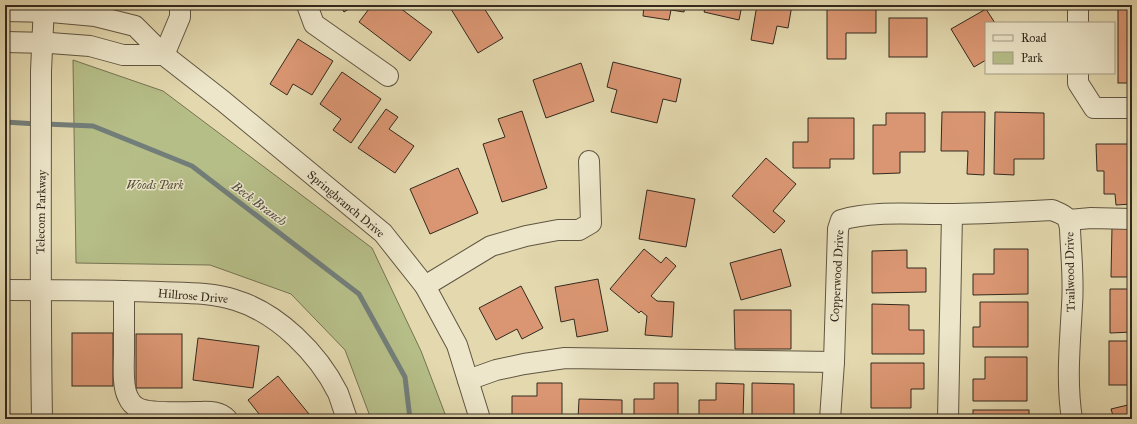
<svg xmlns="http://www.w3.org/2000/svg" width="1137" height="424" font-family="'IM FELL Great Primer',serif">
	<rect width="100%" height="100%" fill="#e3d8ae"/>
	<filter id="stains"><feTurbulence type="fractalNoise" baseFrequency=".005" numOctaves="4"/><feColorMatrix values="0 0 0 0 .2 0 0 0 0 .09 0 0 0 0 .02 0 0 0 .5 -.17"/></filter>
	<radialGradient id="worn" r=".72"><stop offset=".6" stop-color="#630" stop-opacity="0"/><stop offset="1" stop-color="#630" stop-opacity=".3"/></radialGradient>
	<polygon fill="#b6be88" stroke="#757453" points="73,60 163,91 372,248 421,351 447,419 371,419 345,350 291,294 210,265 76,263"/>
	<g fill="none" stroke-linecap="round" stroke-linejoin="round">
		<g stroke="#727e7a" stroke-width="5">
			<polyline points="5,122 37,124"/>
			<polyline points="45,124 93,126 192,166 359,294 405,377 410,419"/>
		</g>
	</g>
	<g fill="#da9672" stroke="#342a1e">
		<polygon points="340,5 355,5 344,12"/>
		<polygon points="372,5 396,5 432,32 410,61 359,22"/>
		<polygon points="456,5 482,5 503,38 478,53 451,9"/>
		<polygon points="644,5 685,5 684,12 671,10 669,20 643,16"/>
		<polygon points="706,5 742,5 739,20 704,12"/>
		<polygon points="757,5 792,5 788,28 777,26 773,44 751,40"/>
		<polygon points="827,5 876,5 876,33 846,33 846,59 827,59"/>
		<rect x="1118" y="5" width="14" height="78"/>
		<polygon points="986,9 995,23 986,23 986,60 974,67 951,29"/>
		<rect x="889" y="18" width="38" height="39"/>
		<polygon points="298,39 333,61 312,95 293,84 287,95 270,84"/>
		<polygon points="613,62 681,79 676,102 663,99 657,123 611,112 617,90 607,87"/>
		<polygon points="581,63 594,101 546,118 533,80"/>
		<polygon points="342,72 381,99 351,143 333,130 341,119 320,104"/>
		<polygon points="386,109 398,117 389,129 414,146 395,173 358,148"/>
		<polygon points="522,111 547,188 502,202 483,144 505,137 498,119"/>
		<polygon points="942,112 985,112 984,175 967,174 968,151 941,151"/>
		<polygon points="995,112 1044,113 1044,159 1014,159 1014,175 994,174"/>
		<polygon points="886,113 925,113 925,152 900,152 900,173 873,174 873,125 886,125"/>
		<polygon points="808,118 854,118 854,159 830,159 830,168 793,168 793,142 808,142"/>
		<polygon points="1096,144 1132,144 1132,204 1116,205 1115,194 1104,194 1104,171 1097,171"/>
		<polygon points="766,158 796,184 773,211 785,221 774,233 732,196"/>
		<polygon points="458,168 478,213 430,234 410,189"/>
		<polygon points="647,190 695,199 686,247 639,239"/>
		<polygon points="1112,227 1132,227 1132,277 1111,277"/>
		<polygon points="644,249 661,263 666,257 676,266 651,296 657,301 674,302 672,337 645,335 647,316 641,311 639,313 610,289"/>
		<polygon points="781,249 791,286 741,300 730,263"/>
		<polygon points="994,249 1028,249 1028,294 973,295 973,274 994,274"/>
		<polygon points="907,250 907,268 926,268 926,292 872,293 872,251"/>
		<polygon points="598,279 608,331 577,337 574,319 561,322 555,287"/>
		<polygon points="521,286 543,328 522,339 517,329 496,340 479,308"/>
		<polygon points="1110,289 1132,289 1132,332 1110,333"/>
		<polygon points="980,302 1028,302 1028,347 973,347 973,327 980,327"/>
		<polygon points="872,304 909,305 909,330 924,330 924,354 872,354"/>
		<polygon points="734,310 791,310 791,349 735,349"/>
		<rect x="72" y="333" width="41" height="53"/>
		<rect x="136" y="334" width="46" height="54"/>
		<polygon points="198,338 259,346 253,388 193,380"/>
		<rect x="1109" y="341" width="23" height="44"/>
		<polygon points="985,357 1027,357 1027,401 973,401 973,379 985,379"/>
		<polygon points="871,363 924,363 924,389 911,389 911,408 871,408"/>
		<polygon points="278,376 313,419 263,419 248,400"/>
		<polygon points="537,383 562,383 562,419 512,419 512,396 537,396"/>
		<polygon points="654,383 678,383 678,419 634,419 634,399 654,399"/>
		<polygon points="716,383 744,384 743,419 699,419 699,400 716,400"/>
		<polygon points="752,383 794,384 794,419 752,419"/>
		<polygon points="579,399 622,400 622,419 578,419"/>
		<polygon points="1132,404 1132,419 1114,419 1111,409"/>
		<rect x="973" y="410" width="56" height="9"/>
	</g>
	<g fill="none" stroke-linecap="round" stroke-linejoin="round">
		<g stroke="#605642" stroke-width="22">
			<g id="minor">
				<polyline points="307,5 314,24 388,76"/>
				<polyline points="1078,5 1078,23"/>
				<polyline points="5,11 51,12 95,16 135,26 164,55 223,101 383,233 425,286 457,345 480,419"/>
				<polyline points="5,42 50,43 90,46 123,55 164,55"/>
				<polyline points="164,55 180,17 180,5"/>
				<polyline points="1078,73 1078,83 1094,108 1132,108"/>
				<polyline points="1069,220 1091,218 1132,219"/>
				<polyline points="425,286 491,246 526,236 558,230 579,230 591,223 589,161"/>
				<path d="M5,290C57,290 108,290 160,292C184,293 211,292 235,300C278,313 318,353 338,393C341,401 344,411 347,419"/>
				<path d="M124,291C124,311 124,332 124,352C124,365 122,386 128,397C130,402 134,406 138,408C150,414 182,412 196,412C207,412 219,410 227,419"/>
				<polyline points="468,380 496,370 524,364 565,358 834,362"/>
				<path d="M42,419C40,303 41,187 41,71C42,49 43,27 44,5"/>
				<path d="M830,419L834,362L838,229L841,220C872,211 907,214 939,214C976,214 1014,212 1052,210C1064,215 1068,215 1070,229C1071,254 1074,280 1072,305C1070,344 1066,381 1072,419"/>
				<polyline points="948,419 952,214"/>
			</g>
		</g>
		<use href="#minor" stroke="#ede6ca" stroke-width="20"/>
	</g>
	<g text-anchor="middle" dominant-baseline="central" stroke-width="3" stroke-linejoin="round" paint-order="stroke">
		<g font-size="12" font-style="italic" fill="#544f38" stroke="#ede6ca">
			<text x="155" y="185">Woods Park</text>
		</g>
		<g font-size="12" fill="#342a1e" stroke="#ede6ca">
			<text transform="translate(346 204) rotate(40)">Springbranch Drive</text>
			<text transform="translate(41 212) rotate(-89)">Telecom Parkway</text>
			<text transform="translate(1070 272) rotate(-91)">Trailwood Drive</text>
			<text transform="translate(837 276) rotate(-87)">Copperwood Drive</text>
			<text transform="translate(193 296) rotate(5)">Hillrose Drive</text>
		</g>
		<g font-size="13" font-style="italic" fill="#4e4d44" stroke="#ede6ca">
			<text transform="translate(259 204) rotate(37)">Beck Branch</text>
		</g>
	</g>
	<rect width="1137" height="424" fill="none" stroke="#e3d8ae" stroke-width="20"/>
	<rect x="6" y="6" width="1125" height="412" fill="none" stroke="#342a1e" stroke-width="2"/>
	<rect x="10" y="10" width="1117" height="404" fill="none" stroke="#342a1e"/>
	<rect x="985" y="22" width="130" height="52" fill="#ede6ca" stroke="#a39b85"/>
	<rect x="993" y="35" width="20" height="6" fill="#ede6ca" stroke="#a39b85"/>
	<text x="1021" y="42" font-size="12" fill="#342a1e">Road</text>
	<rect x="993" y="52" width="20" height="12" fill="#b6be88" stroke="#a39b85"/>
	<text x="1021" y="62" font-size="12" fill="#342a1e">Park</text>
	<rect width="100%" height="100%" filter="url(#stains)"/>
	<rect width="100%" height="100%" fill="url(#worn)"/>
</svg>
